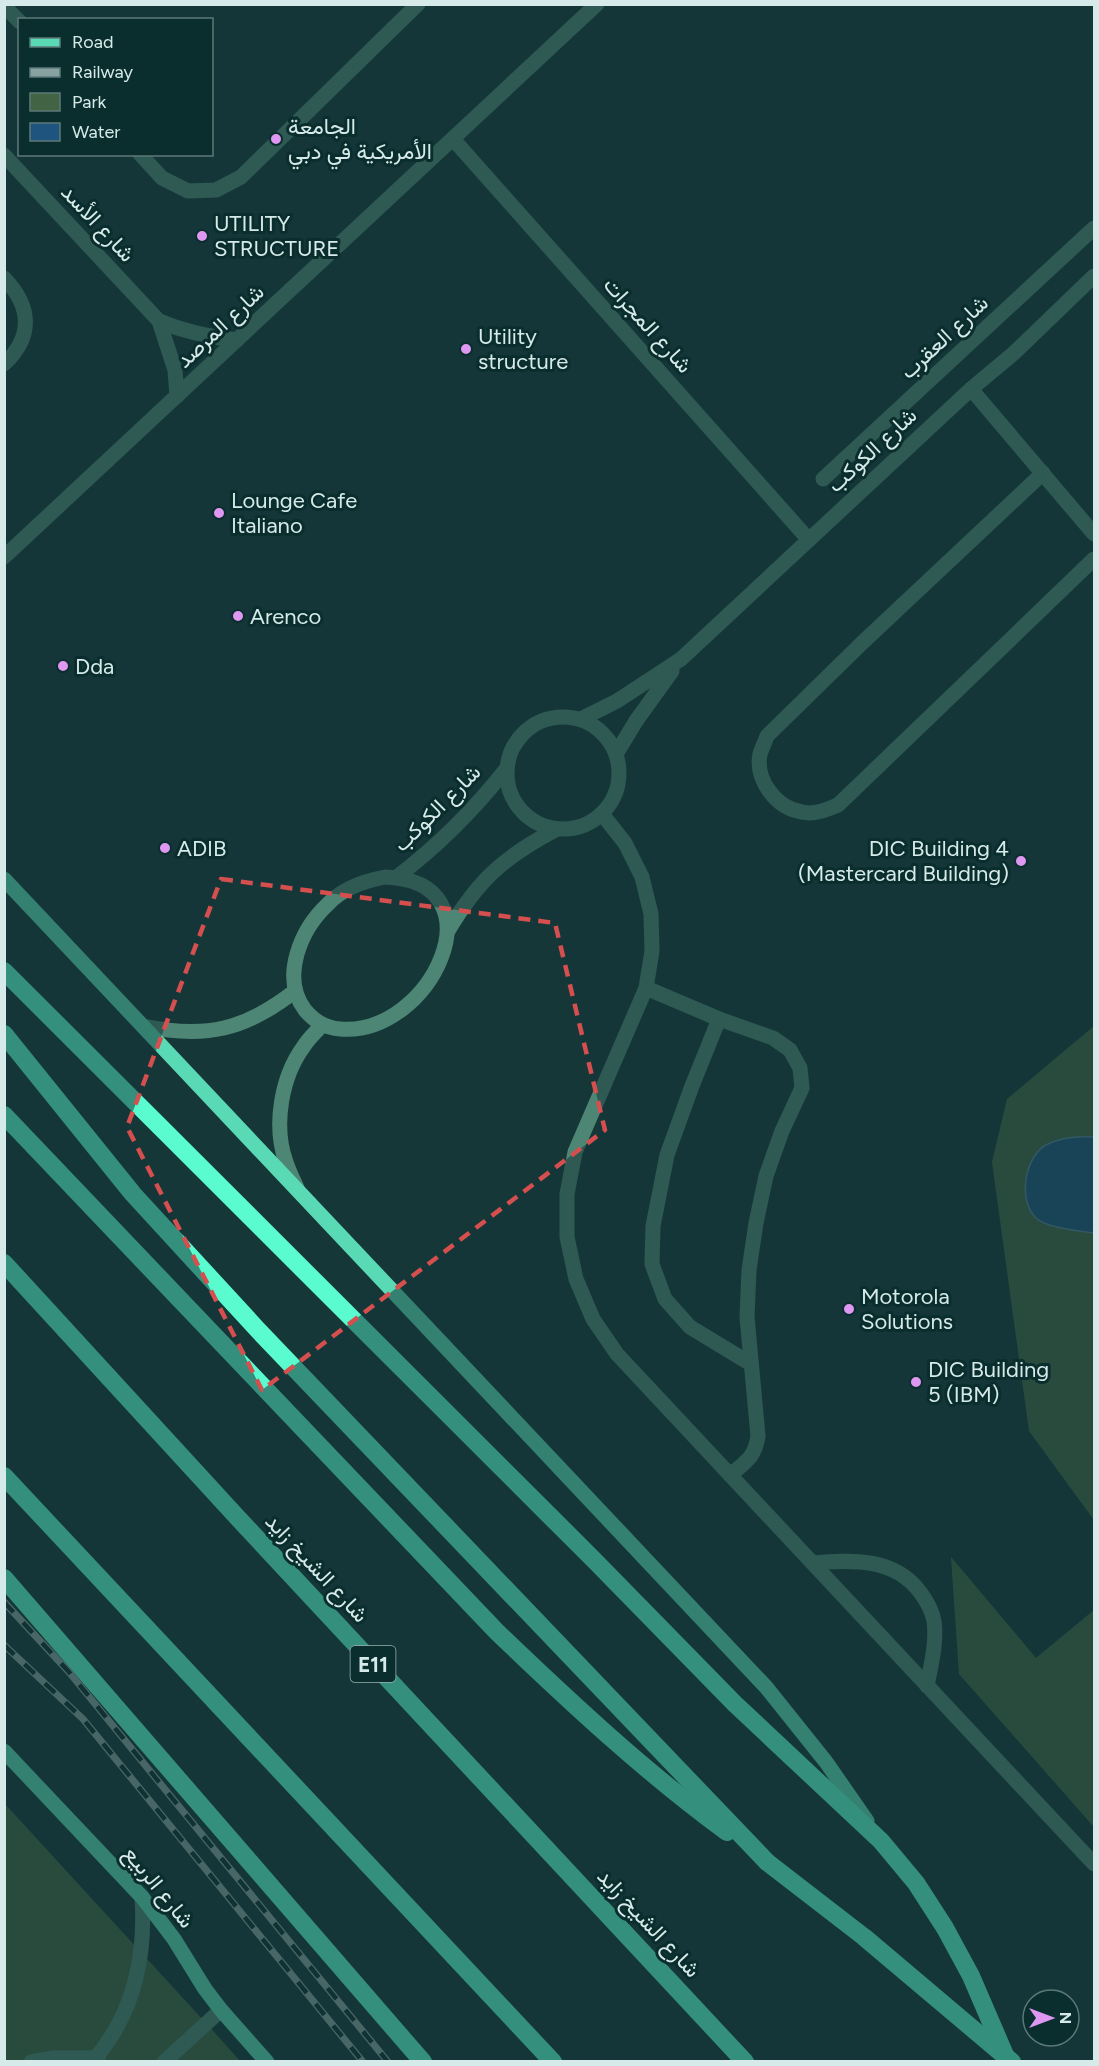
<svg xmlns="http://www.w3.org/2000/svg" width="1099" height="2066" font-family="Figtree,Vazirmatn,sans-serif">
	<rect width="100%" height="100%" fill="#163738"/>
	<g fill="#426445">
		<polygon points="1094,1026 1094,1137 1091,1136 1051,1225 1094,1233 1094,1520 1029,1431 992,1162 1007,1099"/>
		<polygon points="951,1557 1036,1658 1094,1610 1094,1827 959,1674"/>
		<polygon points="4,1803 215,2033 240,2061 5,2061"/>
	</g>
	<path fill="#1e547d" stroke="#56819e" stroke-width="1.5" d="M1094,1137V1233C1080,1231 1046,1228 1036,1218C1017,1200 1025,1154 1048,1144C1062,1137 1080,1136 1094,1137Z"/>
	<g fill="none" stroke-linecap="round" stroke-linejoin="round">
		<g stroke="#4d8674" stroke-width="15">
			<polyline points="4,6 20,22"/>
			<polyline points="453,139 809,540"/>
			<polyline points="140,154 162,178 188,191 216,190 241,177 418,4"/>
			<polyline points="4,155 159,321 175,370 177,396"/>
			<path d="M4,278C31,306 34,336 4,364"/>
			<path d="M159,321C185,332 209,337 237,340"/>
			<polyline points="971,389 1094,534"/>
			<path d="M1043,473L862,643L767,736C765,742 762,748 760,754C755,780 776,808 802,812C814,815 826,810 838,805L1094,559"/>
			<polyline points="823,479 1094,228"/>
			<polyline points="4,557 597,4"/>
			<circle cx="563" cy="773" r="56"/>
			<polyline points="581,719 617,701 681,659 971,389 1014,353 1094,276"/>
			<polyline points="616,754 636,721 672,671"/>
			<polyline points="602,814 625,843 642,877 651,914 652,951 646,988 575,1152 567,1194 567,1237 576,1279 593,1319 617,1354 1094,1864"/>
			<path d="M385,877C504,881 431,1037 340,1029C326,1028 314,1021 305,1010C280,977 301,929 328,904C343,888 364,881 385,877Z"/>
			<path d="M397,877C439,845 474,810 507,768"/>
			<path d="M448,931C478,880 505,856 557,829"/>
			<path d="M646,988L719,1019L773,1038L790,1050L800,1068L802,1088L782,1131L766,1176L756,1223L749,1270L747,1317L758,1436C755,1457 746,1462 730,1475"/>
			<polyline points="719,1019 692,1086 667,1155 653,1226 652,1264 665,1299 690,1327 751,1364"/>
			<path d="M143,1026C206,1039 245,1030 295,991"/>
			<path d="M297,1188C293,1179 289,1171 286,1162C273,1126 281,1077 304,1046C309,1038 316,1032 322,1025"/>
			<path d="M813,1563C851,1560 894,1557 920,1592C926,1600 932,1610 934,1621C937,1642 931,1665 927,1686"/>
			<polyline points="31,2062 54,2058 95,2058 99,2062"/>
			<path d="M92,2062C134,2015 146,1957 142,1897"/>
			<polyline points="164,2062 221,2010"/>
		</g>
		<g stroke="#59dab5" stroke-width="15">
			<polyline points="4,879 766,1687 826,1762 867,1821"/>
			<polyline points="4,1751 142,1897 174,1939 205,1989 221,2010 267,2062"/>
		</g>
		<g stroke="#59fbcf" stroke-width="18">
			<polyline points="4,971 594,1560 735,1704 881,1841 916,1883 945,1928 971,1976 1008,2062"/>
			<polyline points="4,1034 133,1194 257,1329 767,1862"/>
			<path d="M4,1115L497,1632C570,1702 645,1772 727,1832"/>
			<polyline points="4,1263 237,1517 745,2062"/>
			<polyline points="4,1476 553,2062"/>
			<polyline points="4,1578 423,2062"/>
		</g>
		<g stroke="#88a1a1" stroke-width="7">
			<g id="rail">
				<polyline points="4,1602 69,1672 388,2062"/>
				<polyline points="4,1645 83,1719 363,2062"/>
			</g>
		</g>
		<use href="#rail" stroke="#0a2d2d" stroke-width="4.5" stroke-dasharray="14" stroke-linecap="butt"/>
		<polyline stroke="#59fbcf" stroke-width="18" points="767,1862 864,1937 1012,2062"/>
	</g>
	<path d="M0 0H1099V2066H0ZM221,879L555,923L605,1130L262,1390L127,1127Z" fill="#163738" fill-opacity=".55" fill-rule="evenodd"/>
	<path fill="none" stroke="#d64f4f" stroke-width="4.5" stroke-dasharray="12 8" stroke-linejoin="round" d="M221,879L555,923L605,1130L262,1390L127,1127Z"/>
	<g fill="#df98f1" stroke="#0a2d2d" stroke-width="2">
		<circle cx="276" cy="139" r="6"/>
		<circle cx="202" cy="236" r="6"/>
		<circle cx="466" cy="349" r="6"/>
		<circle cx="219" cy="513" r="6"/>
		<circle cx="238" cy="616" r="6"/>
		<circle cx="63" cy="666" r="6"/>
		<circle cx="165" cy="848" r="6"/>
		<circle cx="1021" cy="861" r="6"/>
		<circle cx="849" cy="1309" r="6"/>
		<circle cx="916" cy="1382" r="6"/>
	</g>
	<g text-anchor="middle" dominant-baseline="central" stroke-width="6" stroke-linejoin="round" paint-order="stroke">
		<rect fill="#0a2d2d" stroke="#9ab1b1" stroke-width="1.5" x="350.5" y="1646" width="45" height="36" rx="4.5"/>
		<g font-size="21" font-weight="bold" fill="#d7eaea">
			<text x="373" y="1664">E11</text>
		</g>
		<g font-size="22" fill="#d7eaea" stroke="#0a2d2d" text-anchor="start">
			<text x="288" y="126">الجامعة<tspan x="288" dy="25">الأمريكية في دبي</tspan></text>
			<text x="214" y="223">UTILITY<tspan x="214" dy="25">STRUCTURE</tspan></text>
			<text x="478" y="336">Utility<tspan x="478" dy="25">structure</tspan></text>
			<text x="231" y="500">Lounge Cafe<tspan x="231" dy="25">Italiano</tspan></text>
			<text x="250" y="616">Arenco</text>
			<text x="75" y="666">Dda</text>
			<text x="177" y="848">ADIB</text>
			<text x="1009" y="848" text-anchor="end">DIC Building 4<tspan x="1009" dy="25">(Mastercard Building)</tspan></text>
			<text x="861" y="1296">Motorola<tspan x="861" dy="25">Solutions</tspan></text>
			<text x="928" y="1369">DIC Building<tspan x="928" dy="25">5 (IBM)</tspan></text>
		</g>
		<g font-size="22" fill="#d7eaea" stroke="#0a2d2d">
			<text transform="translate(98 223) rotate(47)">شارع الأسد</text>
			<text transform="translate(648 325) rotate(48)">شارع المجرات</text>
			<text transform="translate(220 326) rotate(-43)">شارع المرصد</text>
			<text transform="translate(944 337) rotate(-43)">شارع العقرب</text>
			<text transform="translate(872 450) rotate(-43)">شارع الكوكب</text>
			<text transform="translate(437 808) rotate(-45)">شارع الكوكب</text>
			<text transform="translate(317 1568) rotate(47)">شارع الشيخ زايد</text>
			<text transform="translate(159 1887) rotate(51)">شارع الربيع</text>
			<text transform="translate(649 1923) rotate(47)">شارع الشيخ زايد</text>
		</g>
	</g>
	<rect width="1099" height="2066" fill="none" stroke="#d7eaea" stroke-width="12"/>
	<rect x="18" y="18" width="195" height="138" fill="#0a2d2d" stroke="#5c7979" stroke-width="1.5"/>
	<rect x="30" y="38" width="30" height="9" fill="#59dab5" stroke="#5c7979" stroke-width="1.5"/>
	<text x="72" y="48" font-size="18" fill="#d7eaea">Road</text>
	<rect x="30" y="68" width="30" height="9" fill="#88a1a1" stroke="#5c7979" stroke-width="1.5"/>
	<text x="72" y="78" font-size="18" fill="#d7eaea">Railway</text>
	<rect x="30" y="93" width="30" height="18" fill="#426445" stroke="#5c7979" stroke-width="1.5"/>
	<text x="72" y="108" font-size="18" fill="#d7eaea">Park</text>
	<rect x="30" y="123" width="30" height="18" fill="#1e547d" stroke="#5c7979" stroke-width="1.5"/>
	<text x="72" y="138" font-size="18" fill="#d7eaea">Water</text>
	<g transform="translate(1051 2018) rotate(90)"><circle r="28" fill="#0a2d2d" stroke="#5c7979" stroke-width="1.5"/>
	<path d="M0-4.5L10 22L0 15L-10 22Z" fill="#df98f1"/>
	<text y="-9" font-size="16" font-weight="bold" text-anchor="middle" fill="#d7eaea">N</text>
	</g>
</svg>
